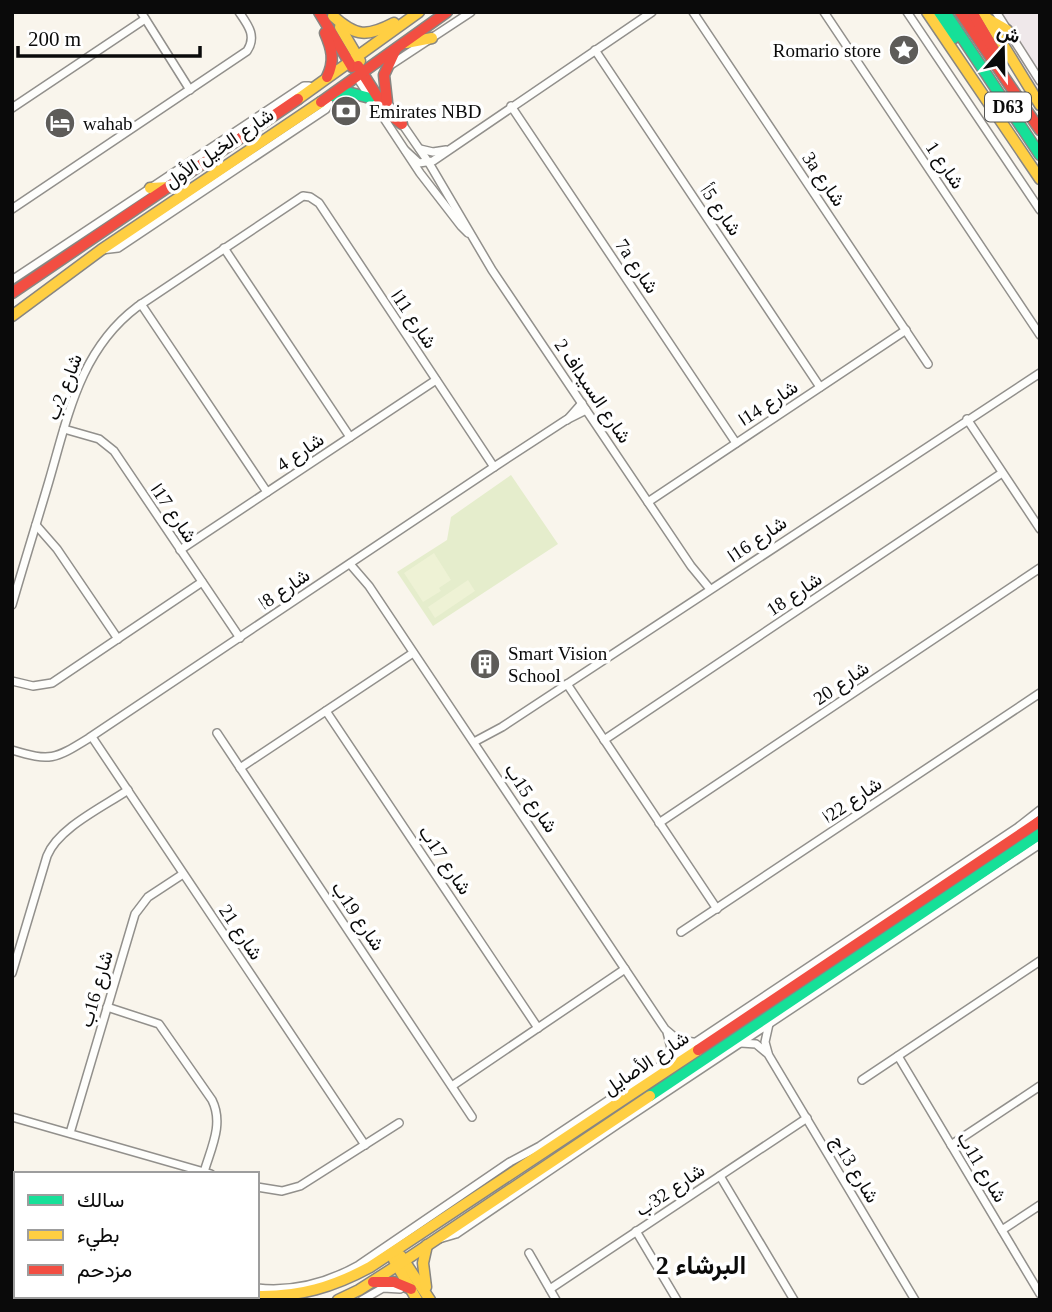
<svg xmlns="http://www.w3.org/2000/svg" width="1052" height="1312" font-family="'Times New Roman',Vazirmatn,serif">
	<rect width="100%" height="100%" fill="#f9f5ec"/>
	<polygon fill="#efe8ea" points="978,12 1040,12 1040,101"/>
	<polygon fill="#e5edcc" points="511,475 558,544 433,626 397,572 447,540 451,517"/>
	<g fill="#eef2d5">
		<polygon points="434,553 451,580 439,588 441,591 423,602 404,573"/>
		<polygon points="468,580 475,591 435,618 428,607"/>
	</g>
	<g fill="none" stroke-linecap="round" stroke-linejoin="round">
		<g stroke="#92908c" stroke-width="10">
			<g id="street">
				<polyline points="141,12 190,90"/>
				<polyline points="693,12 928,364"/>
				<polyline points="824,12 1040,335"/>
				<polyline points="907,12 1040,210"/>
				<polyline points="996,12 1040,81"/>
				<polyline points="595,50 820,387"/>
				<polyline points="389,66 471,12"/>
				<polyline points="356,76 420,173 461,226 468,233"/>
				<polyline points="385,99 429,163 492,270 691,566 710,589"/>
				<polyline points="511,106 736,443"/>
				<polyline points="12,108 145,19"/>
				<polyline points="420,149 433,152 446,150"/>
				<polyline points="406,151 419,163 433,161 652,12"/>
				<path d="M12,209L247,51C257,36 248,25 239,12"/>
				<polyline points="224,248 350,437"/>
				<polyline points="101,250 118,248 326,109 329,104 328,97"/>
				<polyline points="12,280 304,86 309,86 314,88"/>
				<polyline points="141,304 267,492"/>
				<polyline points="967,419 1040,529"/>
				<polyline points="567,420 582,403"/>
				<polyline points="64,429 99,439 114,451 240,638"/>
				<polyline points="648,502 906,330"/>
				<polyline points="36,525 57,549 118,639"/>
				<polyline points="180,550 436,380"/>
				<polyline points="350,564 369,586 665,1029 678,1040 693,1042"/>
				<path d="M12,605C24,563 37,522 49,481C68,416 80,350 137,307L303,196L310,197L319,203L494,467"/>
				<polyline points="12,681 33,686 52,683 202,582"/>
				<polyline points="567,684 717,909"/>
				<polyline points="326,711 538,1028"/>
				<polyline points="217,733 472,1117"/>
				<polyline points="92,737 365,1145"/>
				<polyline points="604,740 1002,473"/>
				<polyline points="474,742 502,727 1040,373"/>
				<path d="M12,750C51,762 55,759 89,738L494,467L566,420L586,410"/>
				<polyline points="240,768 413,653"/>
				<polyline points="659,823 1040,568"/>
				<polyline points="681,932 1040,693"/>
				<path d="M12,973L47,856C58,828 103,807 128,790"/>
				<path d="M107,1007L159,1024L212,1100C224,1124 211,1148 204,1172"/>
				<polyline points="741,1043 756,1044 768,1054 915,1300"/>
				<polyline points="768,1053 765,1042 769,1024"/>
				<polyline points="898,1056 1040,1294"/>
				<polyline points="666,1061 671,1048 667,1032"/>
				<polyline points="862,1080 1040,961"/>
				<polyline points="452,1086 625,969"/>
				<polyline points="12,1117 211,1174"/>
				<polyline points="70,1133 135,914 148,897 183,874"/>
				<polyline points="951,1145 1040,1086"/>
				<polyline points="720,1176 794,1300"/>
				<polyline points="257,1187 282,1191 300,1186 399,1123"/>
				<polyline points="12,1219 16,1220"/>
				<polyline points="1002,1230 1040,1205"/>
				<polyline points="636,1231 677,1300"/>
				<polyline points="439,1239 456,1234 618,1124 1040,844"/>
				<polyline points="12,1246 16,1247"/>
				<polyline points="529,1253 556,1300"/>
				<path d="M257,1288C294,1292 327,1283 359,1265L510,1162L540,1146L1017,828L1040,810"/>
				<polyline points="550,1289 807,1118"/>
				<polyline points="186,1296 198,1300"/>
				<polyline points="362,1300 383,1288 400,1289"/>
			</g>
		</g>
		<g stroke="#888682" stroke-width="13">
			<g id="fast">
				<polyline points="935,12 954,38"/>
				<polyline points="945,12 1040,155"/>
				<polyline points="332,96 351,93 370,98"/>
				<polyline points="650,1096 1040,834"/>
				<polyline points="12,1226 16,1227"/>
				<polyline points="212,1296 224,1300"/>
			</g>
		</g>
		<g stroke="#888682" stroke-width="13">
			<g id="slow">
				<polyline points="927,12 1040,179"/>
				<polyline points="983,12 1040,105"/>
				<path d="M333,16C356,37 367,37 394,23"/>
				<polyline points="988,19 1007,30"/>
				<polyline points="340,27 360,61"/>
				<polyline points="406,43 432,38"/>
				<polyline points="298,99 419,12"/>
				<polyline points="150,188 170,187"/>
				<polyline points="12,316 101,250 321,102"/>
				<polyline points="12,1237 16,1238"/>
				<polyline points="401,1256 430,1300"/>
				<polyline points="394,1260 417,1300"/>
				<polyline points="426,1287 423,1263 427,1245"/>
				<path d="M257,1296C299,1297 333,1287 370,1267L698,1050"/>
				<polyline points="338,1300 359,1290 398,1265 650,1096"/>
			</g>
		</g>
		<g stroke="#888682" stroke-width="13">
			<g id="jam">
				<polyline points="319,12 352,67"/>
				<polyline points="960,12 1040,130"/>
				<polyline points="972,12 998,57"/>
				<path d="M325,33C332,49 335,61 327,77"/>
				<polyline points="358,66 387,112 402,124"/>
				<polyline points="321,102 447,12"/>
				<polyline points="387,102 384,75 396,49"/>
				<polyline points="12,293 298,99"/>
				<polyline points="698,1050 1040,821"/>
				<polyline points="373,1282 394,1282 411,1289"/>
			</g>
		</g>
		<use href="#street" stroke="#fefefc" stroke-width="7"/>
		<use href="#fast" stroke="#16e098" stroke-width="10"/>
		<use href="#slow" stroke="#ffcf43" stroke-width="10"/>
		<use href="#jam" stroke="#f24e42" stroke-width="10"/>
	</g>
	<defs>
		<g id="sight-disc" transform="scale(1.575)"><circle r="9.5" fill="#5e5c59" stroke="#fff"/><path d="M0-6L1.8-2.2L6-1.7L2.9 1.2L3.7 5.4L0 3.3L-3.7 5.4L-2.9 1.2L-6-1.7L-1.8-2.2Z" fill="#fff"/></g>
		<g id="bank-disc" transform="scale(1.575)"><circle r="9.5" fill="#5e5c59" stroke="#fff"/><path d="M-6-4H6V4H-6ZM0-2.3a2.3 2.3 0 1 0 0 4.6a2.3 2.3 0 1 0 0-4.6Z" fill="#fff"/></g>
		<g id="hotel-disc" transform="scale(1.575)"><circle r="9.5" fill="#5e5c59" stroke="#fff"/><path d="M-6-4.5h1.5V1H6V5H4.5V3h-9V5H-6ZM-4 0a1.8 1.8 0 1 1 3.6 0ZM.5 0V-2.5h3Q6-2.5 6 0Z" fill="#fff"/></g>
		<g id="building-disc" transform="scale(1.575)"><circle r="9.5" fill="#5e5c59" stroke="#fff"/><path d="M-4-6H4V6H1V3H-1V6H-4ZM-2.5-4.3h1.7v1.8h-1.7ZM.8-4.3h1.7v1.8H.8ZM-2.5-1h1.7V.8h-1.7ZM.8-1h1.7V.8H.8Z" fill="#fff"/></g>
	</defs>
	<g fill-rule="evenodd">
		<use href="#sight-disc" x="904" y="50"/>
		<use href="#bank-disc" x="346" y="111"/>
		<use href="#hotel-disc" x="60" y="123"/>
		<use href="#building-disc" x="485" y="664"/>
	</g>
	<g text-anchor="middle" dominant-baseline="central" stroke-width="7" stroke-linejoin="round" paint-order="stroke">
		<rect fill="#fff" stroke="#545454" stroke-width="2" x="985" y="92.5" width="46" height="29" rx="5"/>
		<g font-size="18" font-weight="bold" fill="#0a0a0a">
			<text x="1008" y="107">D63</text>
		</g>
		<g font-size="19" fill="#0a0a0a" stroke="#fff" text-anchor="start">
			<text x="881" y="50" text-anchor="end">Romario store</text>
			<text x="369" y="111">Emirates NBD</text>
			<text x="83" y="123">wahab</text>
			<text x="508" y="653">Smart Vision<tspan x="508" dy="22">School</tspan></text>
		</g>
		<g font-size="19" fill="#0a0a0a" stroke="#fff">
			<text transform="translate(219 148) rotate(-34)">شارع الخيل الأول</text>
			<text transform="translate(945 165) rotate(56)">شارع 1</text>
			<text transform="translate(824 179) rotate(56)">3a شارع</text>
			<text transform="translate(721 210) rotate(56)">شارع 5أ</text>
			<text transform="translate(637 266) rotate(56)">7a شارع</text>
			<text transform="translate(414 319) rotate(56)">شارع 11ا</text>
			<text transform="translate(64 387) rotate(-69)">شارع 2ب</text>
			<text transform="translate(593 391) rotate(56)">شارع السيداف 2</text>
			<text transform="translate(768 403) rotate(-33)">شارع 14ا</text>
			<text transform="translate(300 452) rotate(-34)">شارع 4</text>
			<text transform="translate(174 513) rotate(56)">شارع 17ا</text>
			<text transform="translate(757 539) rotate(-34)">شارع 16ا</text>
			<text transform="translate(284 589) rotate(-34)">شارع 8ا</text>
			<text transform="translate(794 594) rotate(-34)">شارع 18</text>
			<text transform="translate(841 683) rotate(-34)">شارع 20</text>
			<text transform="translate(531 798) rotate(56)">شارع 15ب</text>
			<text transform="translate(852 800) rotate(-34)">شارع 22ا</text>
			<text transform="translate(445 860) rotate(56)">شارع 17ب</text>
			<text transform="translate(358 916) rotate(56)">شارع 19ب</text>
			<text transform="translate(241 932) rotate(56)">شارع 21</text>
			<text transform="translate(96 989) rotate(-74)">شارع 16ب</text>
			<text transform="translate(646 1063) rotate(-34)">شارع الأصايل</text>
			<text transform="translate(982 1167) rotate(59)">شارع 11ب</text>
			<text transform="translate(855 1169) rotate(59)">شارع 13ج</text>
			<text transform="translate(670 1190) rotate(-34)">شارع 32ب</text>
		</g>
		<g font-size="26" font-weight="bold" fill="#0a0a0a" stroke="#fff">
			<text x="701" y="1265">البرشاء 2</text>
		</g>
	</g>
	<rect width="1052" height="1312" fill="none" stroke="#0a0a0a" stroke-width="28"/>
	<rect x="14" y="1172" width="245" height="126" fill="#ffffff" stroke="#9d9d9d" stroke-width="2"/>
	<rect x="28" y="1195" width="35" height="10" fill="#16e098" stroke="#9d9d9d" stroke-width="2"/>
	<text x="77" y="1207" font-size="21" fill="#0a0a0a">سالك</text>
	<rect x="28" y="1230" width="35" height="10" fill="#ffcf43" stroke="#9d9d9d" stroke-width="2"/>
	<text x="77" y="1242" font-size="21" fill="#0a0a0a">بطيء</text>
	<rect x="28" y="1265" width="35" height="10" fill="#f24e42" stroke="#9d9d9d" stroke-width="2"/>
	<text x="77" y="1277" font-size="21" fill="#0a0a0a">مزدحم</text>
	<g transform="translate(1003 49) rotate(20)" stroke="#ffffff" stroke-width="5" paint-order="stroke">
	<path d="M0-5L12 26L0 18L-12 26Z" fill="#0a0a0a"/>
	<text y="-10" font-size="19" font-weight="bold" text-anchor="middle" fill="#0a0a0a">ش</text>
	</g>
	<path d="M18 46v10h182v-10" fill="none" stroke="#0a0a0a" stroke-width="3.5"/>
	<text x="28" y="46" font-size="21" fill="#0a0a0a" stroke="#ffffff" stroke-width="5" paint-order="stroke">200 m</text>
</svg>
